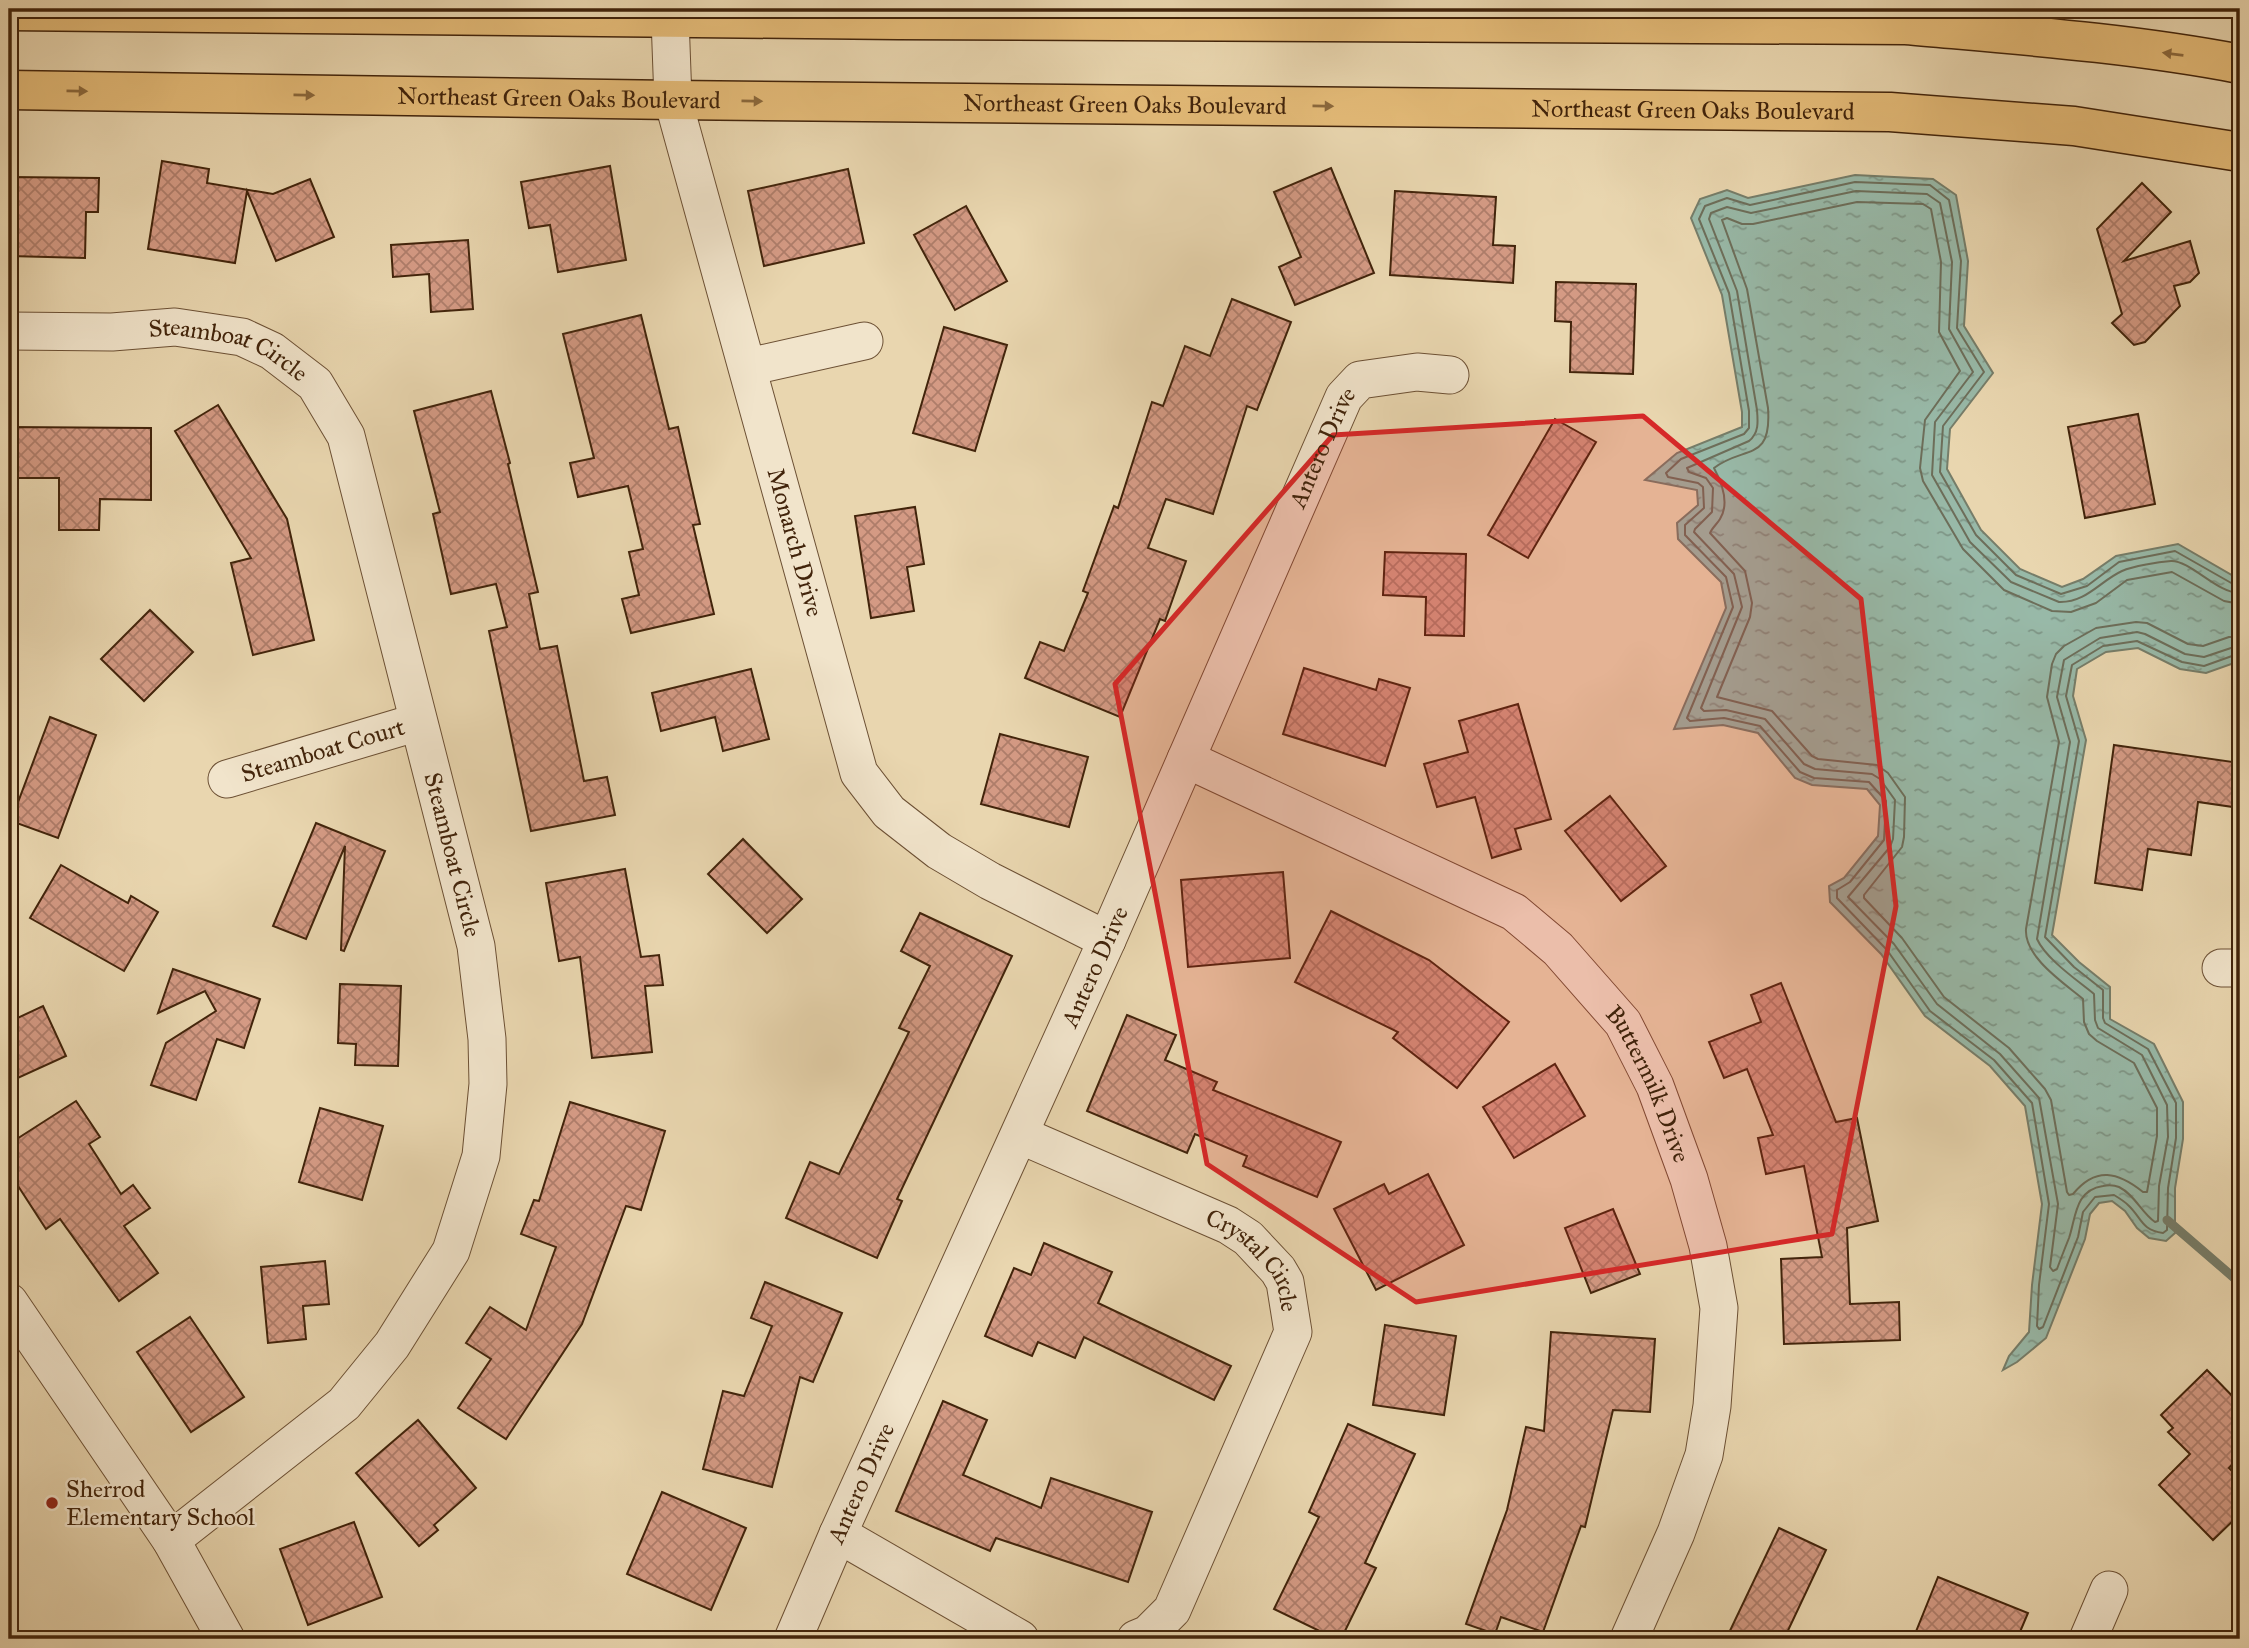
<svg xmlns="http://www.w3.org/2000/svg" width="2249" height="1648" font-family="'IM FELL Great Primer',serif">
	<defs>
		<pattern id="water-ripples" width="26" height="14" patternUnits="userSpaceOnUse" patternTransform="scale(1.75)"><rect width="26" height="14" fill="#98b9a8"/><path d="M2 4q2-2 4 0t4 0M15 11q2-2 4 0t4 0" fill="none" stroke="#7e9687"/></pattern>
		<pattern id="building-cross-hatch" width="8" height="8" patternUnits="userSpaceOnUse" patternTransform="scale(1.75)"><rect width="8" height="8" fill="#d49a84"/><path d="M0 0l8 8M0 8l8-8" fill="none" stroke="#ae7d6a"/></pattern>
	</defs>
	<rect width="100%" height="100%" fill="#e9d6af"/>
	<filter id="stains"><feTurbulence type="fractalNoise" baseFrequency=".00286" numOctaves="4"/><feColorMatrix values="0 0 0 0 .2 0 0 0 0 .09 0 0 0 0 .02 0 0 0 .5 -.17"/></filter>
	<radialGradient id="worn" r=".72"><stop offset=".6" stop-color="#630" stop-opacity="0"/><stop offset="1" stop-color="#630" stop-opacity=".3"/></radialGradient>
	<polygon fill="url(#water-ripples)" stroke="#767d69" stroke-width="2" points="1855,175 1933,179 1956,195 1968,261 1964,326 1993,373 1950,429 1947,469 1981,530 2020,569 2062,587 2083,579 2116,556 2178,544 2237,578 2240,576 2240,663 2234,663 2206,673 2180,669 2138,648 2106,652 2077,669 2073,696 2086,740 2052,935 2079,962 2110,987 2110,1019 2154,1044 2183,1102 2183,1139 2175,1188 2175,1233 2166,1241 2149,1238 2137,1228 2125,1211 2112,1201 2099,1203 2090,1214 2085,1239 2046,1338 2017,1362 2003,1370 2009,1356 2029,1332 2032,1285 2042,1204 2025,1106 1990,1066 1925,1016 1881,954 1830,902 1829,886 1844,878 1878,836 1880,805 1867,789 1812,785 1795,778 1758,733 1723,725 1674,729 1726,608 1721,582 1678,539 1677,523 1698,505 1697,490 1645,480 1677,453 1742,427 1742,412 1722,295 1691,218 1700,199 1727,190 1748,198"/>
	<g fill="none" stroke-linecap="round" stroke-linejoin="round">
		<g stroke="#6d6e5a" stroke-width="2">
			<path d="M2240,584H2233L2175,551L2119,562L2087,586L2061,594L2016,575L1976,535L1940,472L1943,426L1984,372L1957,328L1961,261L1949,200L1930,185L1855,182L1750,205L1727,198L1705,206L1699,219L1729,293L1749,411V428L1744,434L1681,459L1666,473L1668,477L1698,483L1703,487L1704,508L1685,525V535L1726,577L1733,607L1687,718L1690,721L1724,718L1760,726L1800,772L1814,778L1869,782L1886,801L1884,840L1850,882L1837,890V898L1887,950L1930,1011L1994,1060L2032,1103L2049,1204L2039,1285L2037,1326L2039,1329L2043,1327L2078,1237L2083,1212L2095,1197L2114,1195C2119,1198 2124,1201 2128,1205C2142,1218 2141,1230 2163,1233L2167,1230L2168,1188L2176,1138V1103L2148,1049L2105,1023L2103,1018V990L2074,967L2045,937L2079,741L2066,696L2072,665L2103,646L2137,641L2182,662L2204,666L2232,656H2240"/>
			<path d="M2240,593C2218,594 2190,560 2171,561C2159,562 2133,566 2122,571C2100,581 2086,603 2059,602L2011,582L1970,542L1932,475L1935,422L1973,372L1949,329L1952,262L1940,203L1927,194L1856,191L1751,213L1727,207L1711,213L1709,219L1737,291L1757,410C1758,422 1759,433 1749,441L1687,468L1689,472L1706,478L1713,488L1712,512L1695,529L1694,532L1734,574L1742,607L1701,708L1704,711L1726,710L1765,719L1804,764L1815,769L1872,774L1880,779L1895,800L1893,839L1890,847L1848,897L1894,944L1937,1004L2000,1054L2039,1098L2058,1204L2050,1267L2053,1271L2057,1269C2061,1258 2065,1248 2069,1238C2076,1217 2075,1190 2103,1186C2108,1185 2114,1185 2119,1187C2135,1195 2141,1212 2155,1222L2158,1221L2159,1186L2168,1137L2167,1105L2142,1055L2098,1028L2095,1020L2094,994C2077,980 2046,959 2037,939L2070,742L2057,697L2064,660L2100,638L2137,632L2145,634L2185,654L2204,657L2231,648L2240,647"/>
			<path d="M2240,604L2224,601L2172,572L2127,580L2096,603L2071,612L2052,611L2004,590L1963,549L1923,481L1920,468L1925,420L1960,371L1939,332L1941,262L1931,209L1923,204L1857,202L1753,224H1742L1727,218L1722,220L1747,289L1768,408C1772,463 1744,445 1714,468C1722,483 1730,503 1720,519C1717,524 1712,528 1710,533L1745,571L1752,603L1750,617L1717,697L1772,711L1812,756L1818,759L1877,765L1888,773L1905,797L1904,837L1902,847L1864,895V898L1902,938L1944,997L2009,1048L2045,1089L2051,1100L2067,1192L2069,1195L2073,1194C2096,1166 2118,1172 2143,1192H2147L2157,1136V1108L2134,1063L2097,1041L2089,1034L2084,1022L2083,999C2064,983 2024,957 2026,929L2059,742L2047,697L2052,664L2056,654L2064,646L2096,628L2136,622L2147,623L2188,644L2203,646L2229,637H2240"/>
		</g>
		<polyline stroke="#767d69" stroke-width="9" points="2167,1220 2240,1283"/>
	</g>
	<g fill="url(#building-cross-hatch)" stroke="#42240b" stroke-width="2">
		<polygon points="162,161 209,169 207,183 273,194 310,179 334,237 276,261 247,191 235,263 148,249"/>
		<polygon points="610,166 626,260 558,272 550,225 529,228 521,182"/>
		<polygon points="1331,168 1374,273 1295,305 1279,267 1301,257 1274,192"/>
		<polygon points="848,169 864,243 764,266 748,191"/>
		<polygon points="12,177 99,178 98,212 86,212 85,258 10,256"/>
		<polygon points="2142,183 2171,212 2124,261 2190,241 2199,273 2190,282 2174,286 2180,306 2145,342 2134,345 2112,323 2122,314 2097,229"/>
		<polygon points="1395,191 1496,197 1493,245 1515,246 1513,283 1390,275"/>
		<polygon points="966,206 1007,281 955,310 914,235"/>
		<polygon points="468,240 473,309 431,312 429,274 393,277 391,245"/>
		<polygon points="1556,282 1636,284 1633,374 1570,372 1571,322 1555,321"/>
		<polygon points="1232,299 1291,322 1257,410 1247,406 1213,514 1166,499 1148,548 1186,561 1165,621 1160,619 1120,717 1025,678 1040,642 1064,651 1088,593 1083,591 1114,506 1118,508 1152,402 1163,406 1185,346 1210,356"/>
		<polygon points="641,315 669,429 678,427 700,524 693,525 714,614 631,633 622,599 639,595 629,552 643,549 628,486 578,497 570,463 594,458 563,334"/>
		<polygon points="944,327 1007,345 975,451 913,433"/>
		<polygon points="491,391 510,463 508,464 538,592 529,594 540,649 557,646 584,781 607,777 615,815 531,831 489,631 507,627 496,584 451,594 433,514 440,512 414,411"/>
		<polygon points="218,405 287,519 314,640 253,655 231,563 251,558 175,431"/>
		<polygon points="2138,414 2155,504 2085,518 2068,427"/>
		<polygon points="1555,419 1596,442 1528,558 1488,535"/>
		<polygon points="9,427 151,428 151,500 100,499 99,530 59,530 59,478 9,478"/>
		<polygon points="915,507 924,564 907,567 914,611 871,618 855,516"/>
		<polygon points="1385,552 1466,554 1464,636 1425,635 1426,597 1383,595"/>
		<polygon points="150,610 193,652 144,701 101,659"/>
		<polygon points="1304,668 1376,690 1379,679 1410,688 1385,766 1283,734"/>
		<polygon points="751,669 769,739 723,751 715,717 661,731 652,693"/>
		<polygon points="1518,704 1551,819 1515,829 1521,849 1492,858 1475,797 1437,807 1424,764 1468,752 1459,721"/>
		<polygon points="50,717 96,735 58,838 11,821"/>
		<polygon points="1000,734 1088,757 1069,827 981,804"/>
		<polygon points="2114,745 2240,763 2240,808 2198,802 2191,855 2148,849 2142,890 2095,883"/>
		<polygon points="1610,796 1666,866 1621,901 1565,831"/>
		<polygon points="316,823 385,851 344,951 341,950 345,846 306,939 273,926"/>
		<polygon points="743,839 802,899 767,933 708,874"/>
		<polygon points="61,865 128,903 131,896 158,912 124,971 30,918"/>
		<polygon points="625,869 641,957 659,955 663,985 645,986 652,1052 592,1058 580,957 559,961 546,883"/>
		<polygon points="1283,872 1290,958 1188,967 1181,880"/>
		<polygon points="1331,911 1429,960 1509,1022 1457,1088 1393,1038 1398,1032 1295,982"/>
		<polygon points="920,913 1012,956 897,1199 902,1201 877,1258 786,1218 810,1162 839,1174 909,1032 899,1028 930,966 901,951"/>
		<polygon points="173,969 260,999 244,1048 217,1039 196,1100 151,1085 166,1043 216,1011 205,991 158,1013"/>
		<polygon points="1781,983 1836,1122 1857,1118 1878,1221 1847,1228 1850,1304 1899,1302 1900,1340 1784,1344 1781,1259 1822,1257 1804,1166 1766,1174 1758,1138 1773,1135 1747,1069 1724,1078 1709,1042 1761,1022 1751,995"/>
		<polygon points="340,984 401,986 398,1066 355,1065 356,1044 338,1043"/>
		<polygon points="43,1006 66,1056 9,1082 9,1022"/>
		<polygon points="1127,1015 1176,1035 1165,1060 1217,1082 1213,1090 1341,1142 1317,1197 1243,1166 1247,1156 1195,1134 1187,1153 1087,1111"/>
		<polygon points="1555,1064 1585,1116 1514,1158 1483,1107"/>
		<polygon points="76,1101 100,1137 89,1144 121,1194 133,1185 150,1208 124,1226 158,1273 119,1301 60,1219 46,1229 9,1172 9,1144"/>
		<polygon points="570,1102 665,1131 641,1210 626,1206 582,1324 506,1439 458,1408 491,1359 466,1343 490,1307 526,1330 556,1247 521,1234 534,1200 539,1201"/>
		<polygon points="320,1108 383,1126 362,1200 299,1182"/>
		<polygon points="1428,1174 1464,1245 1376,1290 1334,1209 1384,1184 1389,1194"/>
		<polygon points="1613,1209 1640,1274 1591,1293 1565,1228"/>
		<polygon points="1044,1243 1112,1272 1098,1303 1231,1366 1214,1400 1084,1337 1075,1358 1038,1342 1032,1356 985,1336 1014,1268 1031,1275"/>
		<polygon points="325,1261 329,1304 303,1306 306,1339 268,1343 261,1267"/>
		<polygon points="765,1282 842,1313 813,1382 800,1377 772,1487 703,1469 723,1391 744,1396 772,1326 751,1318"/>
		<polygon points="190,1317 244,1397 191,1432 137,1352"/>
		<polygon points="1385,1325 1456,1336 1444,1415 1373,1405"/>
		<polygon points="1551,1332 1655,1339 1650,1412 1613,1410 1585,1527 1581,1526 1543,1632 1501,1617 1495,1634 1466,1624 1507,1510 1526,1427 1544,1431"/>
		<polygon points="2207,1370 2240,1404 2240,1456 2229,1468 2240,1479 2240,1514 2213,1540 2159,1485 2190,1454 2168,1432 2173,1428 2161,1415"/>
		<polygon points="943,1401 987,1420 963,1475 1041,1508 1051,1478 1152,1512 1128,1582 996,1538 990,1551 896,1511"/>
		<polygon points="418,1420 476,1488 434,1525 438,1530 419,1546 356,1473"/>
		<polygon points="1348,1424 1415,1454 1365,1563 1376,1568 1341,1639 1336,1639 1274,1609 1319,1517 1309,1512"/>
		<polygon points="662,1492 746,1528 711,1610 627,1574"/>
		<polygon points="354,1522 382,1597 308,1625 280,1549"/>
		<polygon points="1779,1528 1826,1550 1784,1639 1726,1639"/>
		<polygon points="1938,1577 2028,1613 2017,1639 1913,1639"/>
	</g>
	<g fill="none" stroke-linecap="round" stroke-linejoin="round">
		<g stroke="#6c5034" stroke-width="39">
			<g id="minor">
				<path id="s1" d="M670,18L673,100L859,773L889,812L939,851L990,881L1107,940"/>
				<path id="s2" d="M9,331L112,332L175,327L242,337L272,351L315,384L346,436L476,946L487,1039L488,1084L481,1156L451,1251L392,1345L344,1404L171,1540"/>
				<polyline points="748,367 864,341"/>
				<path id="s3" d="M1186,759L1514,912L1558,949L1623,1023L1655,1086L1689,1179L1708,1246L1719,1308L1712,1406L1704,1455L1676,1533L1629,1639"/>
				<path id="s4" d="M227,779L418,722"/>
				<polyline points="2221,968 2240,968"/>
				<path id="s5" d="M1020,1135L1228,1225L1248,1238L1278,1270L1285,1282L1293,1332L1172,1610L1148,1634L1136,1639"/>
				<polyline points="9,1302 171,1540 226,1639"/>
				<polyline points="838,1534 1020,1639"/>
				<path id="s6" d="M793,1639L838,1534L1107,940L1344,397L1360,380L1417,372L1450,375"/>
				<polyline points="2088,1639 2109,1590"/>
			</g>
		</g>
		<g stroke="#42240b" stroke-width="41">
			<g id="major">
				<path d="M9,11L898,20L1906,25C2017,35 2130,43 2240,64"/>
				<path id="s7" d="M9,90L673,100L1890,112L2074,126L2240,152"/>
			</g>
		</g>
		<use href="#minor" stroke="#f1e4cb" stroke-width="37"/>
		<use href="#major" stroke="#e4bb78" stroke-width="38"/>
	</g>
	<defs><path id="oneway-solid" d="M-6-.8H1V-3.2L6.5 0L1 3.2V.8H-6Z" transform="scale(1.75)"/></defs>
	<g fill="#8b683c">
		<use href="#oneway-solid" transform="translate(2173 54) rotate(-173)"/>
		<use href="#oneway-solid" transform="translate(77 91) rotate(1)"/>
		<use href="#oneway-solid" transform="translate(304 95) rotate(1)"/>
		<use href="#oneway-solid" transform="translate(752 101) rotate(1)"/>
		<use href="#oneway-solid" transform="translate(1323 106) rotate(1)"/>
	</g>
	<path fill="#d62828" fill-opacity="0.2" stroke="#d62828" stroke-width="5" stroke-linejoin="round" d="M1643,416L1861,599L1896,906L1832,1234L1416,1302L1207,1164L1115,684L1333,435Z"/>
	<circle fill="#8f2418" stroke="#f1e4cb" stroke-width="2.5" cx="52" cy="1503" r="7"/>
	<g text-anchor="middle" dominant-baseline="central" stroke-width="5" stroke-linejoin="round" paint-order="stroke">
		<g font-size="24" fill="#42240b" stroke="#f1e4cb">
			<text stroke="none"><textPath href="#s7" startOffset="550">Northeast Green Oaks Boulevard</textPath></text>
			<text stroke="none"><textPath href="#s7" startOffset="1116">Northeast Green Oaks Boulevard</textPath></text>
			<text stroke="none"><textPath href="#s7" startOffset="1684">Northeast Green Oaks Boulevard</textPath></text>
			<text stroke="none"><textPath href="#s2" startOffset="224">Steamboat Circle</textPath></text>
			<text stroke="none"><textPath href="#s6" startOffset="1304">Antero Drive</textPath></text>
			<text stroke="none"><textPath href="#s1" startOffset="541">Monarch Drive</textPath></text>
			<text stroke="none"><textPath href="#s4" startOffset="100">Steamboat Court</textPath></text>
			<text stroke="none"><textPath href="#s2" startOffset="814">Steamboat Circle</textPath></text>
			<text stroke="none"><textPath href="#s6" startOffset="737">Antero Drive</textPath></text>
			<text stroke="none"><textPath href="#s3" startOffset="584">Buttermilk Drive</textPath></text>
			<text stroke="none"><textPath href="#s5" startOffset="271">Crystal Circle</textPath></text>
			<text stroke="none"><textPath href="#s6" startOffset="170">Antero Drive</textPath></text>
		</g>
		<g font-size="24" fill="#42240b" stroke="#f1e4cb" text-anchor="start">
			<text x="66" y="1489">Sherrod<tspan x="66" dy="28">Elementary School</tspan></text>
		</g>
	</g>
	<rect width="2249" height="1648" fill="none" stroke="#e9d6af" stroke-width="35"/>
	<rect x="10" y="10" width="2228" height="1627" fill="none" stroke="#42240b" stroke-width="3.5"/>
	<rect x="18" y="18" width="2214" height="1613" fill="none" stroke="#42240b" stroke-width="2"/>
	<rect width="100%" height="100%" filter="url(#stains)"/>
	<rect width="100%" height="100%" fill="url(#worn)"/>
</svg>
